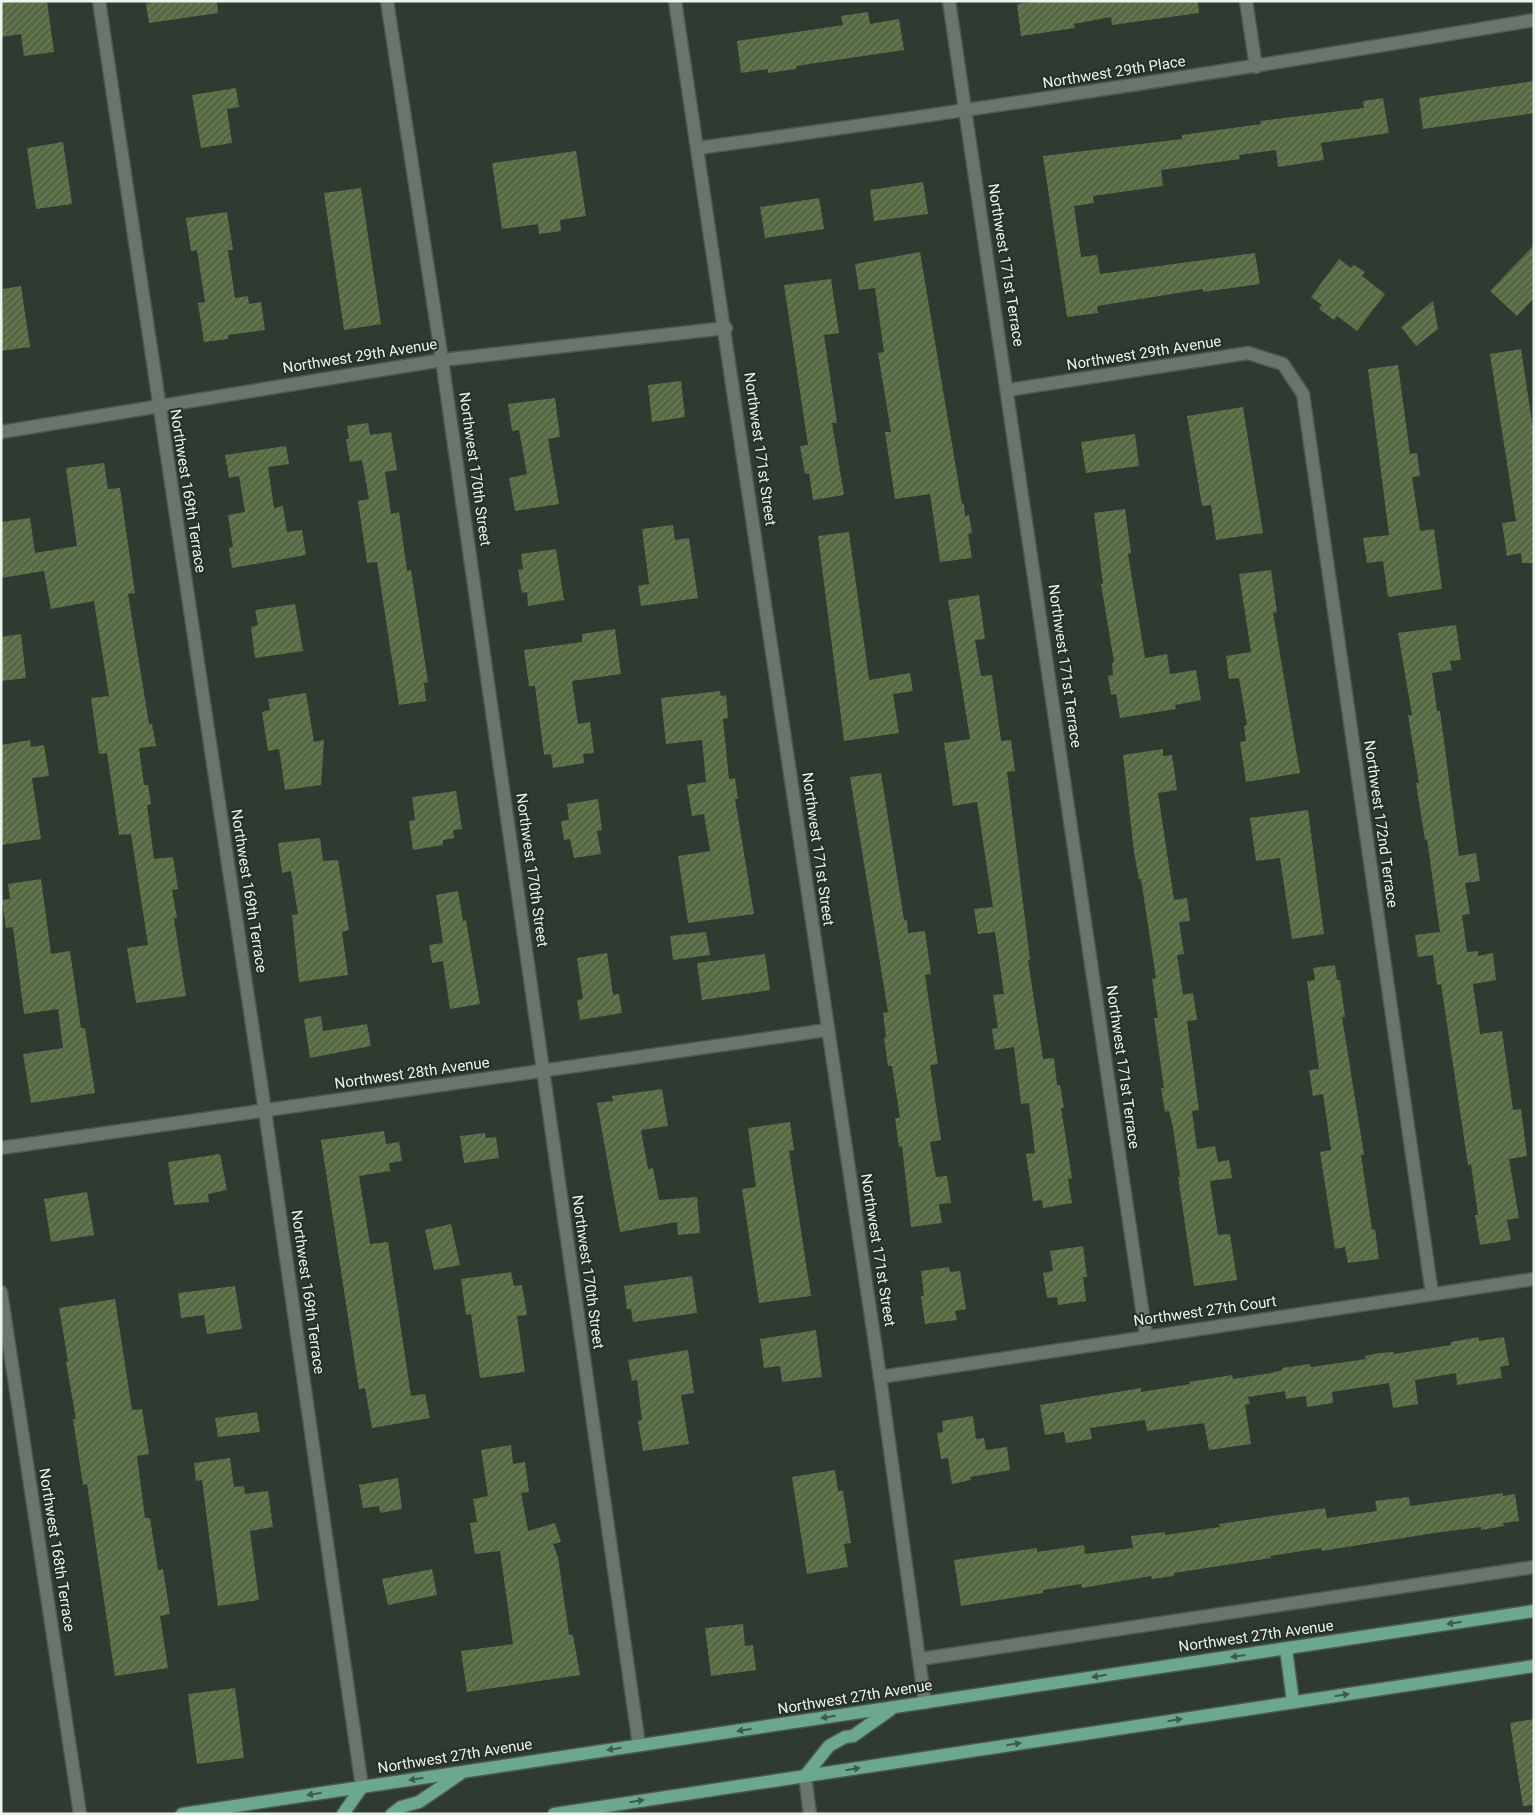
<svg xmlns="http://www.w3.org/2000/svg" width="1535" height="1815" font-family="Roboto,sans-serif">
	<defs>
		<pattern id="building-hatch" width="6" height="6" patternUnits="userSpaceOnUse" patternTransform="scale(1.25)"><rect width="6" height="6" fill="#556942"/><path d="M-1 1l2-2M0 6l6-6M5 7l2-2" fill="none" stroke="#6e7f5e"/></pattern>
	</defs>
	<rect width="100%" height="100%" fill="#2f3a31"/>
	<g fill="url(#building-hatch)">
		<polygon points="1,1 47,1 54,52 24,56 21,34 1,37"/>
		<polygon points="153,1 217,1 218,13 149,23 146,4"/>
		<polygon points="1038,1 1198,1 1199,13 1112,25 1111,17 1074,24 1075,28 1021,36 1017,4"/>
		<polygon points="868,12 870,24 899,19 904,50 796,66 796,69 768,73 768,69 741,73 737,41 843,25 841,16"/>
		<polygon points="1534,81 1534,113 1423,129 1419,98"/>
		<polygon points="236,88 239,107 227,109 232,143 201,148 192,95"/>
		<polygon points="1383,98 1389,133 1321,143 1324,160 1278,167 1276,150 1239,155 1240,159 1161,170 1163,186 1093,196 1094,203 1074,206 1081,257 1097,255 1100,274 1255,253 1260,284 1203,292 1203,289 1097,306 1098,313 1067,317 1043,156 1182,139 1182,135 1261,124 1260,121 1364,108 1363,101"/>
		<polygon points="63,142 72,204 36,209 27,148"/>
		<polygon points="576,151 586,216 560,220 561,231 539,234 538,224 502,229 492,163"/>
		<polygon points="923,182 928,214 874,221 870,190"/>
		<polygon points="361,188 381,324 344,330 324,193"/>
		<polygon points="819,198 824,229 765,238 760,207"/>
		<polygon points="227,212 233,250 228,250 235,298 248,296 249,304 261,302 265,330 228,335 228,339 204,342 198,303 205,302 197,250 191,251 186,218"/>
		<polygon points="1534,245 1534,298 1517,316 1490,291"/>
		<polygon points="920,252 962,504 964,504 965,516 969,515 972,533 968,534 972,558 940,562 930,494 895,499 885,432 891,432 878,353 884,352 875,288 859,290 855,264"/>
		<polygon points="1339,259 1351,268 1354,265 1365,272 1362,276 1385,294 1357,331 1337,316 1334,320 1319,309 1322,305 1311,297"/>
		<polygon points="831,279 839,333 824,335 837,423 832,423 844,495 813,500 809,473 805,474 800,446 808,445 784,285"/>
		<polygon points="21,286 30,347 1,351 3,289"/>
		<polygon points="1433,301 1438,329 1416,346 1401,327"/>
		<polygon points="1521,349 1534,436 1534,563 1522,563 1521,553 1507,556 1502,523 1516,521 1490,354"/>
		<polygon points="1398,365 1410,454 1417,453 1420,476 1412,477 1420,531 1434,529 1442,589 1388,597 1383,561 1367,563 1363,538 1389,535 1368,369"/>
		<polygon points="681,381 685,417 652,422 648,385"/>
		<polygon points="555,398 560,437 548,439 559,504 515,511 509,478 527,474 519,430 512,431 508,404"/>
		<polygon points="1243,407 1263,533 1216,540 1211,505 1202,506 1187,416"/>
		<polygon points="368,423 370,435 391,432 397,470 385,472 391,514 399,512 407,571 411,570 428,682 424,683 426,701 399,705 377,562 367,563 358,501 369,499 362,460 350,462 346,439 349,439 347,426"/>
		<polygon points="1135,434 1139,466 1086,473 1081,442"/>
		<polygon points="286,446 289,464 268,467 274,508 283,506 287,532 302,530 306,555 232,568 229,548 233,547 228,515 245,512 239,476 229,478 225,455"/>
		<polygon points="104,463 108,489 120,488 135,593 128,594 149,724 152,724 156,746 139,748 144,785 148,785 151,804 147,805 154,859 173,857 178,889 172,890 177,918 174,919 186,996 136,1003 127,948 148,945 131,834 119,835 107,753 99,754 91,698 109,696 94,601 51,609 44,571 1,578 1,522 30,518 35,553 77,546 66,468"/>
		<polygon points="1125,509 1131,553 1128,554 1145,658 1167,654 1170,674 1196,670 1201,700 1175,705 1176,709 1120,718 1116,694 1111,695 1108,676 1113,675 1112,663 1114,662 1101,584 1103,584 1094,513"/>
		<polygon points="673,525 675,540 689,538 698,598 641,606 638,586 649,584 642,529"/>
		<polygon points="849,532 869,680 910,673 913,691 893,694 899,733 844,741 818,536"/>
		<polygon points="556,549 564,600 528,606 527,592 522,593 518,570 523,569 521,554"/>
		<polygon points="1271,570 1277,612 1273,613 1300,773 1246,782 1240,742 1246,741 1244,726 1247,725 1239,678 1229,679 1226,656 1251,652 1239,574"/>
		<polygon points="979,595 985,639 975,640 981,676 992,675 1001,741 1011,740 1015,771 1007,772 1030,960 1028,960 1043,1059 1054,1058 1057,1085 1060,1085 1064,1108 1061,1108 1072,1178 1068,1179 1072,1203 1043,1208 1042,1200 1033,1201 1026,1154 1035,1153 1029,1103 1021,1104 1014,1047 995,1050 992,1029 998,1028 993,995 1004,994 995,932 978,934 974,909 993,907 977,802 953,806 944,743 970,739 948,600"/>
		<polygon points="295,604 303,651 255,658 251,627 258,625 255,610"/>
		<polygon points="1456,625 1461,660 1450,661 1452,670 1432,673 1437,711 1440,711 1459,856 1476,853 1480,881 1465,883 1470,914 1462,915 1467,952 1478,951 1478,956 1493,953 1496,980 1473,984 1480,1034 1502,1031 1513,1110 1521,1109 1527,1156 1509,1159 1519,1218 1507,1220 1511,1240 1480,1245 1475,1215 1478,1215 1471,1164 1468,1165 1441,984 1437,985 1433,955 1418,957 1415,935 1440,932 1427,839 1425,840 1418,796 1416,783 1419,783 1408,715 1412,715 1398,633"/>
		<polygon points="615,629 621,674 572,681 578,724 590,722 594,753 583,754 584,763 553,768 551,754 544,755 535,686 529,686 524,650 582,642 582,634"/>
		<polygon points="21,634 26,678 1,681 1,637"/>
		<polygon points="720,691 721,696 726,695 728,718 723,719 729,779 735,778 738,799 735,799 754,914 688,923 678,856 710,851 704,814 692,816 687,785 706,782 702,740 666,744 661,698"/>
		<polygon points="306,693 314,742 324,740 321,785 285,790 279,749 268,751 262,712 270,710 268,699"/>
		<polygon points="30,740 31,747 44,745 49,776 32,778 41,839 1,845 1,745"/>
		<polygon points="1163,749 1163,756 1172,755 1177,790 1158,793 1174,900 1187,898 1190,921 1179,922 1184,954 1177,955 1183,995 1193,993 1197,1020 1187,1021 1199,1110 1192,1111 1197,1149 1215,1146 1218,1162 1229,1160 1232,1178 1210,1181 1218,1235 1230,1234 1237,1280 1194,1286 1178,1177 1180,1177 1173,1127 1169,1111 1165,1112 1161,1088 1164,1088 1154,1018 1158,1018 1152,979 1156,978 1141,879 1139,879 1134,852 1123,755"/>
		<polygon points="881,773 904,920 907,920 908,933 925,931 931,974 925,975 938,1064 930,1065 941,1140 930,1142 936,1177 947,1176 951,1203 939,1204 942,1223 911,1227 902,1146 899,1147 895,1118 900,1118 892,1066 888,1066 884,1038 886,1037 883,1013 888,1012 850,777"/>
		<polygon points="456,791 462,829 453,830 454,838 443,840 443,845 413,850 409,821 415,820 412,797"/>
		<polygon points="598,799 602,830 597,831 601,854 574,858 570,839 564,840 561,821 569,820 567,804"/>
		<polygon points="1308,810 1324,934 1292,939 1280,858 1256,861 1250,818"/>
		<polygon points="320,838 323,861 338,860 349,930 342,932 348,975 299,982 292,915 298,914 291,871 282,873 278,843"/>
		<polygon points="41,879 51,954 70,951 81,1028 85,1028 95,1093 31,1103 23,1054 63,1048 58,1009 24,1014 13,927 6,928 2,900 10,899 8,884"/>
		<polygon points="458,891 463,921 466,920 480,1004 450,1009 443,961 432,963 429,945 443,943 436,895"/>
		<polygon points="706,932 710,955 673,960 670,936"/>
		<polygon points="607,953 613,995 619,994 622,1013 580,1020 577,1000 583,999 577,958"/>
		<polygon points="765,954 770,990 702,1000 697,963"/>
		<polygon points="1335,965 1337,980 1340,980 1345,1017 1342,1017 1364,1155 1361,1155 1372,1230 1375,1229 1379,1259 1348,1263 1345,1247 1335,1249 1320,1152 1331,1150 1323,1094 1313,1096 1309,1070 1319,1069 1307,981 1315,980 1313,968"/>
		<polygon points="321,1016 323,1031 367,1024 371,1046 310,1058 304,1019"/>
		<polygon points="662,1089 668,1126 641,1130 648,1169 653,1168 659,1200 697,1197 700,1233 678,1235 677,1222 620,1232 597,1103 613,1101 612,1096"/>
		<polygon points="790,1122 794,1150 789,1151 811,1296 759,1303 742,1189 756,1187 748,1128"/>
		<polygon points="384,1131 386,1144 399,1142 402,1161 389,1163 390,1171 359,1176 370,1244 388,1242 411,1396 425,1394 430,1418 372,1428 365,1388 359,1389 321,1140"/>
		<polygon points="485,1133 486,1138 496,1137 499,1158 464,1163 460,1136"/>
		<polygon points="220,1154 227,1190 208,1194 209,1202 174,1205 168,1162"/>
		<polygon points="87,1192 94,1235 51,1242 44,1199"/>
		<polygon points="451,1224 460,1265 434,1270 425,1230"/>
		<polygon points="1083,1246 1087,1277 1083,1277 1086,1301 1058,1305 1057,1297 1047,1298 1043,1273 1053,1271 1050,1251"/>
		<polygon points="949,1267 950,1272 960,1271 966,1309 955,1311 957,1320 925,1324 921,1296 924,1296 921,1271"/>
		<polygon points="511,1272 514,1286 522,1285 527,1315 517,1316 525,1372 480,1378 471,1314 466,1315 461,1279"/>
		<polygon points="692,1276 697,1313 633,1322 631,1309 627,1309 624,1286"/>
		<polygon points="235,1286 242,1329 207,1334 204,1315 181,1318 178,1293"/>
		<polygon points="115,1299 132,1410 142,1409 149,1454 137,1456 145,1518 150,1518 158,1570 163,1569 170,1614 160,1616 168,1668 115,1676 87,1484 83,1485 73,1419 76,1419 66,1362 68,1361 59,1308"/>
		<polygon points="816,1330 822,1377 782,1382 780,1366 764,1368 760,1339"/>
		<polygon points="1479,1337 1479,1341 1504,1337 1509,1365 1500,1367 1502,1378 1457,1385 1456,1373 1415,1380 1418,1404 1393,1408 1389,1383 1332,1392 1333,1403 1307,1407 1306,1396 1286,1399 1285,1391 1248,1397 1250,1404 1245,1405 1251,1444 1209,1450 1204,1423 1147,1431 1145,1420 1090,1428 1092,1439 1066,1443 1064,1432 1045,1435 1040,1405 1141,1388 1141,1392 1190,1384 1189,1382 1232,1375 1233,1379 1271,1373 1282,1370 1282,1368 1310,1364 1311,1367 1366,1359 1365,1356 1379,1353 1393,1352 1394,1354 1451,1345 1451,1342"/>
		<polygon points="688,1350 694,1393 681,1395 689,1444 643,1451 638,1421 642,1420 637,1380 632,1381 628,1360"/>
		<polygon points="257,1412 260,1432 218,1437 215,1418"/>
		<polygon points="973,1416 976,1439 984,1438 986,1450 1007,1447 1010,1470 970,1477 971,1480 952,1484 948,1458 941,1459 937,1433 943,1432 942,1421"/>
		<polygon points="511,1445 513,1464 525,1462 529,1492 521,1493 528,1531 555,1523 561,1542 553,1544 558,1557 569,1635 573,1635 580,1675 467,1692 461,1651 513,1644 500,1551 475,1554 470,1523 477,1522 473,1499 488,1496 481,1450"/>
		<polygon points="230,1458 234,1487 244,1486 245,1494 268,1491 273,1527 250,1531 259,1600 218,1606 202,1480 196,1481 194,1463"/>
		<polygon points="835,1470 838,1491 843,1491 851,1543 844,1544 848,1567 807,1574 792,1477"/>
		<polygon points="398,1478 402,1509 380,1513 379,1506 363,1508 359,1485"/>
		<polygon points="1503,1493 1503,1496 1515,1494 1519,1521 1503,1523 1504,1526 1481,1530 1481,1527 1434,1533 1322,1551 1321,1548 1270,1556 1271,1558 1174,1573 1174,1576 1152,1579 1151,1576 1082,1588 1081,1584 1043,1590 1043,1593 961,1606 954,1560 1037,1548 1037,1552 1084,1545 1085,1554 1133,1548 1131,1536 1165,1532 1165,1535 1220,1527 1219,1524 1325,1508 1327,1518 1377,1511 1375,1501 1409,1497 1410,1506"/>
		<polygon points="432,1569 437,1595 388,1605 382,1579"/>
		<polygon points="743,1624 745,1646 753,1645 756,1670 711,1676 705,1628"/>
		<polygon points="235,1688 244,1758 197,1764 188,1694"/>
		<polygon points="1534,1719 1534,1805 1523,1806 1510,1723"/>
	</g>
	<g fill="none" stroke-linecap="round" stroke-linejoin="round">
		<g stroke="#4f5850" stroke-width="15">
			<g id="minor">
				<polyline points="99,1 265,1111 362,1787"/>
				<polyline points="387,1 442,360 639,1745"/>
				<polyline points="675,1 880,1377 925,1703"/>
				<polyline points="949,1 1146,1336"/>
				<polyline points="1246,1 1256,67"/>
				<path d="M698,148C977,110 1256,67 1534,20"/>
				<polyline points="1008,390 1248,353 1283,364 1303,394 1432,1294"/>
				<polyline points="1,432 442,360 726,328"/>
				<polyline points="1,1148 827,1030"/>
				<polyline points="1,1292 80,1814"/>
				<polyline points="880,1377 1534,1279"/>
				<polyline points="920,1659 1534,1567"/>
				<polyline points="805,1776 810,1814"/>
			</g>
		</g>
		<g stroke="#4f5850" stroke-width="15">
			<g id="primary">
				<polyline points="1286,1649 1293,1702"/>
				<polyline points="805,1776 829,1746 845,1737 853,1736 890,1710"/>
				<polyline points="182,1814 1534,1611"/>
				<polyline points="343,1814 362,1787"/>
				<polyline points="392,1814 401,1807 419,1802 460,1774"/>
				<polyline points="554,1814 1534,1666"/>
			</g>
		</g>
		<use href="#minor" stroke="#6a766b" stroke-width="12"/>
		<use href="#primary" stroke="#6ca890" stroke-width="12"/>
	</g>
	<defs><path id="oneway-solid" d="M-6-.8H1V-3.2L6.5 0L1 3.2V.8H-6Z" transform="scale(1.25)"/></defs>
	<g fill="#3e5a4c">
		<use href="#oneway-solid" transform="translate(1454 1623) rotate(171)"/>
		<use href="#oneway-solid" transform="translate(1238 1656) rotate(172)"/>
		<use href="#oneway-solid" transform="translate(1099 1676) rotate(171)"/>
		<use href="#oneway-solid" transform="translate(1342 1695) rotate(-9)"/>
		<use href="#oneway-solid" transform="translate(828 1717) rotate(171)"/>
		<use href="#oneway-solid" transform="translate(1175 1720) rotate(-9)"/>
		<use href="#oneway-solid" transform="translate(744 1730) rotate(172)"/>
		<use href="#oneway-solid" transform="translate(1014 1744) rotate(-9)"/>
		<use href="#oneway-solid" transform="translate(614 1749) rotate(171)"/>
		<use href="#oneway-solid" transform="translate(853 1769) rotate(-9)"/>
		<use href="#oneway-solid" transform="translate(416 1779) rotate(171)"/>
		<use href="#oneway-solid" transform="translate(314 1794) rotate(171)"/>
		<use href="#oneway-solid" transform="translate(637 1801) rotate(-9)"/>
	</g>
	<g text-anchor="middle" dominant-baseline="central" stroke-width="4" stroke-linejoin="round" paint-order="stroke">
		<g font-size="15" fill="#edf4ee" stroke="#253027">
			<text transform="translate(1114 72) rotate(-9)">Northwest 29th Place</text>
			<text transform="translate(1006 265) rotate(81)">Northwest 171st Terrace</text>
			<text transform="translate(1144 353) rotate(-9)">Northwest 29th Avenue</text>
			<text transform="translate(360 356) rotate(-9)">Northwest 29th Avenue</text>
			<text transform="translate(760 449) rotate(82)">Northwest 171st Street</text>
			<text transform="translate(475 469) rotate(82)">Northwest 170th Street</text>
			<text transform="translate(188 491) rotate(81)">Northwest 169th Terrace</text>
			<text transform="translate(1065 666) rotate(82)">Northwest 171st Terrace</text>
			<text transform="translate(1381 824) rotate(82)">Northwest 172nd Terrace</text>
			<text transform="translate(818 849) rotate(82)">Northwest 171st Street</text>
			<text transform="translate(532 870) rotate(82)">Northwest 170th Street</text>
			<text transform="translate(249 891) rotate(81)">Northwest 169th Terrace</text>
			<text transform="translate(1123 1067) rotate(82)">Northwest 171st Terrace</text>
			<text transform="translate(412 1073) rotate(-8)">Northwest 28th Avenue</text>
			<text transform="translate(878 1250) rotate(81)">Northwest 171st Street</text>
			<text transform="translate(588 1272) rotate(82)">Northwest 170th Street</text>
			<text transform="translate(308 1292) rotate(82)">Northwest 169th Terrace</text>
			<text transform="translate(1205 1311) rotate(-8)">Northwest 27th Court</text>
			<text transform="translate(57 1550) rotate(81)">Northwest 168th Terrace</text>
			<text transform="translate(1256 1636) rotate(-8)">Northwest 27th Avenue</text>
			<text transform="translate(855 1697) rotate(-9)">Northwest 27th Avenue</text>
			<text transform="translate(455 1756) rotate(-9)">Northwest 27th Avenue</text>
		</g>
	</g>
	<rect width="1535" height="1815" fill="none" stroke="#edf4ee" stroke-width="5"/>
</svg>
